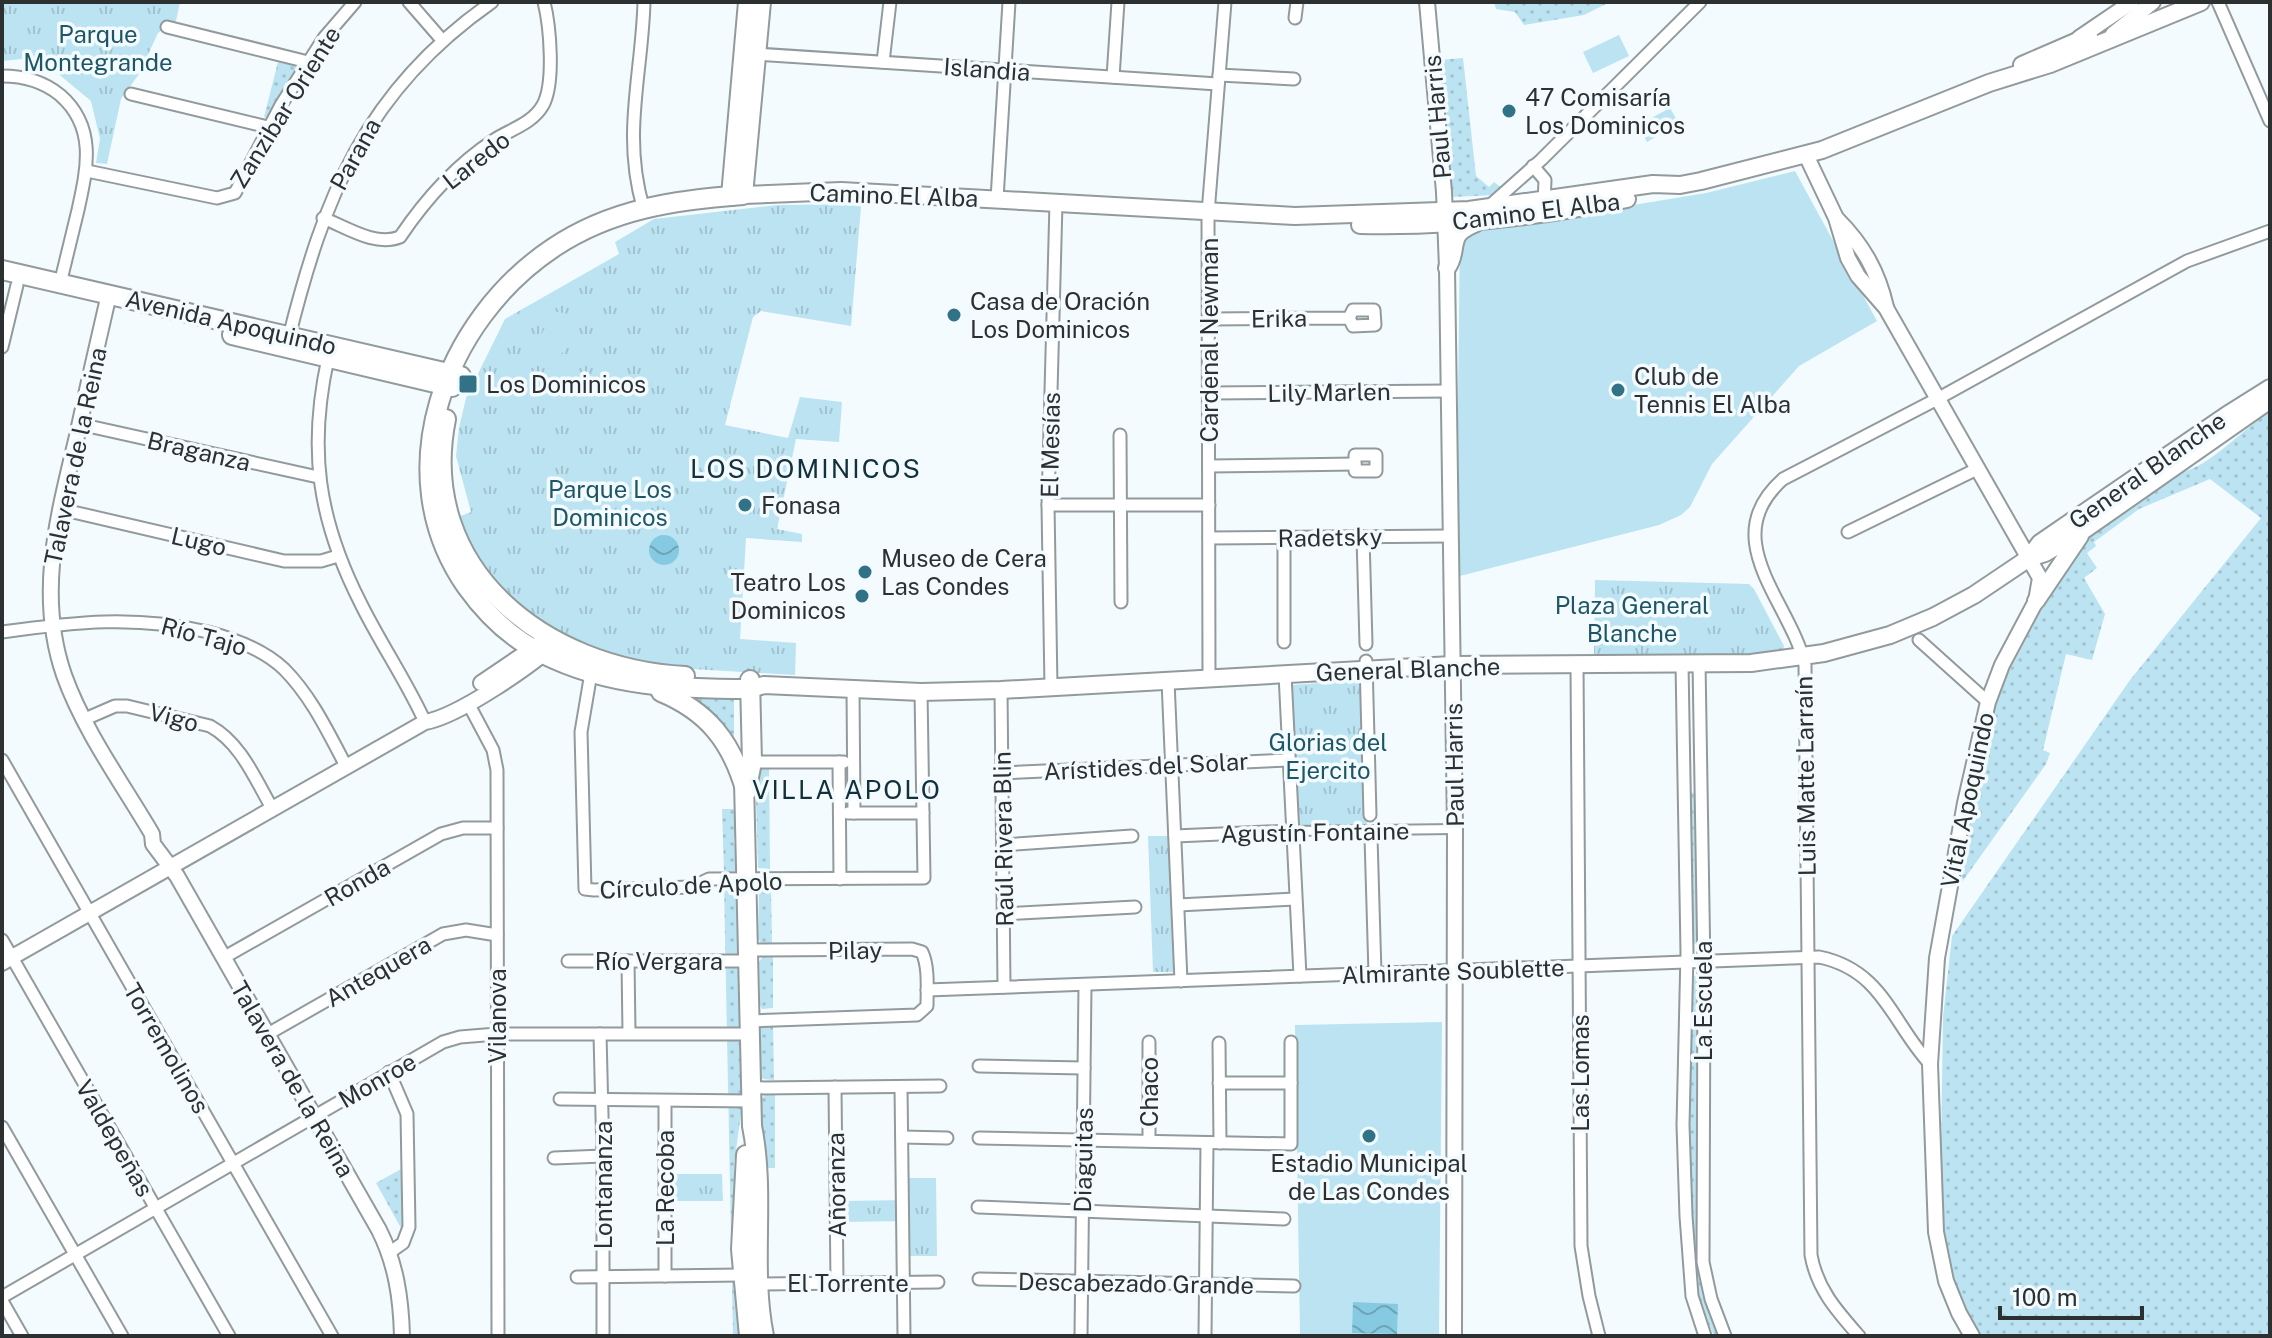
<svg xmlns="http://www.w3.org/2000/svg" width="2272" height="1338" font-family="'Public Sans',sans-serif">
	<defs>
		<pattern id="grass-dots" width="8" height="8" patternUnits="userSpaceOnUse" patternTransform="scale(2)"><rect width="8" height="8" fill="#bbe3f1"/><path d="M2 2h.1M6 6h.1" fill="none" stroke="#a1c3cf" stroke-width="1.8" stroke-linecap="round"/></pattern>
		<pattern id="park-tufts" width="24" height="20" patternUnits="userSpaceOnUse" patternTransform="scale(2)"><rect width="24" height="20" fill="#bbe3f1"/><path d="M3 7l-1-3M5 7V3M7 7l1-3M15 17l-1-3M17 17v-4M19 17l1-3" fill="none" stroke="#a1c3cf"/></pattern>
		<pattern id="water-waves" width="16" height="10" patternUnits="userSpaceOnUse" patternTransform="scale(2)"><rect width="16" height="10" fill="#86cae1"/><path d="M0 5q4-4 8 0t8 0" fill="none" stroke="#6ea4b7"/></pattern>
	</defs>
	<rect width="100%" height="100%" fill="#f3fbff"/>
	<g fill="url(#grass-dots)">
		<polygon points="1494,2 1610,2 1584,15 1524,25 1515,12 1496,9"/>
		<polygon points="1463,58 1476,176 1489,187 1494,182 1503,189 1496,195 1451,197 1439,60"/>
		<polygon points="278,62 299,67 267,118 264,117"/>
		<path d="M2270,412V1336H1978L1963,1311L1946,1263L1940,1216L1943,1017L1952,936L2130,680L2261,518L2210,479L2139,509L2094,542L2096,546L2087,553L2097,568L2084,578L2105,614L2092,660L2066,654L2043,750L2050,753L2046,764L1960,885L1956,878L1995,698L2051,591L2088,535L2180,473C2212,465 2241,430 2270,412Z"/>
		<polygon points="684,693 734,696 734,738 732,739"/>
		<polygon points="755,765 769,765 770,869 758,868"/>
		<polygon points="1691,792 1696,794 1698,941 1696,944 1691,942"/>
		<polygon points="722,809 739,809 739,838 734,838 734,844 739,844 738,871 724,873"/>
		<polygon points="735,884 740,889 742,1107 734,1164 742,1333 733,1335 724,885"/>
		<polygon points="759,888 771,888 772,944 762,944 758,939"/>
		<polygon points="763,956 773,956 773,1008 762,1009 760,1005 759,962"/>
		<path d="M1693,975L1698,977C1698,1038 1696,1100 1696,1161C1697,1222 1694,1280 1721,1336H1714L1696,1294L1692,1256L1689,1128Z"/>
		<polygon points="773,1023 774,1080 763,1079 760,1076 760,1024"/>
		<polygon points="768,1092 775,1092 775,1168 761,1168 760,1100"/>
		<polygon points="403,1168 405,1216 401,1228 376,1183"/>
	</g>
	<g fill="url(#park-tufts)">
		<polygon points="7,2 180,2 176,21 158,33 139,74 121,99 107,164 96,163 100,139 91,101 50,67 22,59 2,61 2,5"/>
		<polygon points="858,204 861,207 851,326 761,311 753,317 725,425 788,438 800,397 842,402 839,442 796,439 777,529 802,534 802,542 746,538 740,639 796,643 795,675 658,667 572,641 513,604 477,559 458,517 471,512 456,456 459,428 466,398 505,319 619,254 615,242 654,219 778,205"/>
		<polygon points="1595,580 1749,584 1754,589 1784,646 1783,651 1734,655 1594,656"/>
		<polygon points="1361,680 1367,825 1297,825 1291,750 1292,685"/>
		<polygon points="1148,836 1170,836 1176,965 1173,972 1153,972"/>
		<polygon points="673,1174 722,1174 723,1201 674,1201"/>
		<polygon points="909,1178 936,1178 937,1256 909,1256 909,1221 843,1222 843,1201 909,1200"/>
	</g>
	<g fill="#bbe3f1">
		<polygon points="1619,35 1629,56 1593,73 1583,52"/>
		<polygon points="1670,108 1679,124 1647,142 1638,125"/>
		<polygon points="1795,171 1877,321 1799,366 1712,464 1690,507 1681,515 1659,525 1456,577 1460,229 1585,213 1706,193"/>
		<path d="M552,311L569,314L575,320C576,334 563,356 551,364L538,361L533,352C537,337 549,326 552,311Z"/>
		<polygon points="1442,1022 1439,1336 1300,1336 1295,1025"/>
	</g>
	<g fill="url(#water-waves)">
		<circle cx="664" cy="550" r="15"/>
		<polygon points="1353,1302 1398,1304 1397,1334 1352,1333"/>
	</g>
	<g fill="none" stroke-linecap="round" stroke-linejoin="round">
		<g stroke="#929a9c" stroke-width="12">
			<polyline id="pedestrian" points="1292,831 1455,829"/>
		</g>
		<g stroke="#929a9c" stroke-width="15">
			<g id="minor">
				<polyline points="409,2 442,40"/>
				<polyline points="2218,2 2270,121"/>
				<polyline points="1295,18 1297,2"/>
				<polyline points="167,27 308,62"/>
				<polyline points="756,54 1218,84"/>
				<polyline points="883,62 890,2"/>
				<polyline points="1219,75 1294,79"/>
				<path d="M2,76C23,76 43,81 60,95C97,127 87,169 78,210C72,235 66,259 60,284"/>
				<polyline points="1113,77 1118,2"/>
				<polyline points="131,94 268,127"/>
				<polyline points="1533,166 1545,180 1544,204"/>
				<polyline points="87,171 217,198 235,193 281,105 324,38 355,2"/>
				<polyline points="997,199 1009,2"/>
				<path d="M643,207C622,134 642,75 644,2"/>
				<polyline points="1487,208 1541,160 1700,2"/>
				<path d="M323,218C346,227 375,247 400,237C425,200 456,165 494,140C511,129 532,124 543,105C555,83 550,26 544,2"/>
				<polyline points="1209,319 1349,318 1353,310 1374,310 1375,325 1353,326 1349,318"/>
				<path d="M288,341C324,196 365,91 492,2"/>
				<polyline points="2,347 17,285"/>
				<path d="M328,358C308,449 318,519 360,602C380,643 406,680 425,722"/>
				<polyline points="1209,393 1449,391"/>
				<polyline points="79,424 318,477"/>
				<polyline points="1120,435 1121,602"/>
				<rect x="1355" y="455" width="21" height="16"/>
				<polyline points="1209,466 1355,464"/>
				<polyline points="1048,505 1209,505"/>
				<polyline points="60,509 284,561 321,561 338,556"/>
				<polyline points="1848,532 1977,469"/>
				<polyline points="1363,537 1366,644"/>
				<polyline points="1209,538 1450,536"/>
				<polyline points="1284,538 1284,642"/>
				<path d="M2,632C75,622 135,615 208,632C235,639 263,649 284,669C311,696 328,732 346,766"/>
				<polyline points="1919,640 1988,702"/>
				<polyline points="1366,661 1370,815"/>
				<polyline points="1699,662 1704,968 1703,1262 1711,1299 1725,1336"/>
				<polyline points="1682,663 1687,953 1683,1125 1686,1216 1692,1296 1705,1336"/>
				<polyline points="1577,664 1581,1246 1589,1296 1599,1336"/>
				<polyline points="591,673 581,732 585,889 594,890 692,887 709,879 924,878 921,692"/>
				<polyline points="1285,674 1300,976"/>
				<polyline points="1209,678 1208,213 1225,2"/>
				<polyline points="1168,681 1181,981"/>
				<polyline points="1051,687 1048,505 1056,203"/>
				<polyline points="853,689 854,813"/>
				<polyline points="1001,690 1004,987"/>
				<polyline points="468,703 493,750 497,770 498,1336"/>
				<path d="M85,719L115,706H127L210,726C241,743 255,779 272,808"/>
				<polyline points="2,760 332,1336"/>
				<polyline points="752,762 844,762"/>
				<polyline points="839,762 840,879"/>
				<polyline points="1002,773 1289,760"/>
				<polyline points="848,813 923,813"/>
				<polyline points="1175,836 1292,831"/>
				<polyline points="1371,837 1375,974"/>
				<polyline points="1003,845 1132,836"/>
				<polyline points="1178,905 1295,899"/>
				<polyline points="1003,914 1135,907"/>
				<polyline points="2,940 229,1336"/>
				<path d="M749,950L912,949L922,952C929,967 927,989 927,1006L917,1015L750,1021"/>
				<polyline points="223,958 441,834 463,828 497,828"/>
				<polyline points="568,961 749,961"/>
				<polyline points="628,961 629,1033"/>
				<path d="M927,990L1819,957C1883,970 1892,1023 1930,1064"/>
				<polyline points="600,1034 603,1156 603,1336"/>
				<polyline points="266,1035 443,934 466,930 497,935"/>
				<polyline points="1149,1042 1149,1141"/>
				<polyline points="1219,1043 1220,1143"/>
				<polyline points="979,1066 1084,1068"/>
				<polyline points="1219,1083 1291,1083"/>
				<polyline points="835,1087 837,1283"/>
				<polyline points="901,1087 904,1336"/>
				<polyline points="751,1088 940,1086"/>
				<polyline points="560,1099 751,1101"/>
				<polyline points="665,1101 665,1276"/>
				<polyline points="2,1127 122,1336"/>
				<polyline points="902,1137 947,1138"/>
				<polyline points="979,1138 1291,1144 1291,1042"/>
				<polyline points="554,1158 603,1156"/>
				<polyline points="978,1207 1284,1219"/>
				<polyline points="389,1253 403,1243 409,1227 407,1114 389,1072"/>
				<polyline points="577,1277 742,1275"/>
				<polyline points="979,1279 1294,1286"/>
				<polyline points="758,1284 938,1282"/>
				<polyline points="2,1297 443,1042 460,1037 497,1034 750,1034"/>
				<polyline points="2,1301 22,1336"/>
				<polyline points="1081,1336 1085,985"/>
				<polyline points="1205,1336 1207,1143"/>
				<path d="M1859,1336C1837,1311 1817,1289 1811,1255L1805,665C1790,601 1715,539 1783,479L1939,398L2187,261L2270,231"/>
			</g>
		</g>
		<g stroke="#929a9c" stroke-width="18">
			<g id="tertiary">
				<polyline points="1427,2 1444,192 1447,268 1455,829 1454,1336"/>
				<polyline points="2113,34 2153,2"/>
				<polyline points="2079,38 2132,2"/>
				<polyline points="1806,155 1836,218 1848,258 1858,276 1886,308 2040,578 2036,601 2002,665 1988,702 1965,803 1937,958 1930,1064 1936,1232 1946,1281 1959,1313 1972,1336"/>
				<path d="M1837,219C1863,245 1878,272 1886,307"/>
				<path d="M109,294C98,342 87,389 77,436C58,516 36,594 64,675C84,731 122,783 152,834L153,844L177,876L379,1230C396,1264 401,1298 402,1336"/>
				<polyline points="481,683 540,643"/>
				<path d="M2,963L425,722C457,717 533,665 557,642"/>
			</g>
		</g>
		<g stroke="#929a9c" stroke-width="20">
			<g id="secondary">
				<polyline points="2022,65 2089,36"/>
				<polyline points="743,195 841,191 1295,216 1469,210 1653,184 1680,185 1701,181 1822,150 1989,83 2050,64 2201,2"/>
				<path d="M1360,225C1450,227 1540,217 1627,199"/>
				<path d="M1447,268C1456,256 1452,244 1458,235C1462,229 1470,226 1476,223"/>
				<polyline points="2029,558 2040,543 2056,532 2227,415 2270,388"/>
				<polyline points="2036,601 2080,536"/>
				<polyline points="751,689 764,685 921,692 1001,690 1452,665 1751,663 1824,653 1890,635 1933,617 1974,595 2029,558 2045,553 2084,530 2270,400"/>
			</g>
		</g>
		<g stroke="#929a9c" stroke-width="22">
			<g id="primary">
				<polyline points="731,196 748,2"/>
				<polyline points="2,270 461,376"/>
				<polyline points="232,335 452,387"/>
				<path d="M446,419C416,570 546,669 685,676"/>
				<path d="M751,689C679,689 609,687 543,654C512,639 486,614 466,586C387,473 445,320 553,248C611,209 675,200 743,195L761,2"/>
				<path d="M661,692C707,711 731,741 745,789"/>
				<path d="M744,781L752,1126C766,1195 750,1267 764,1336"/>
				<polyline points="746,792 752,762 750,680"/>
				<polyline points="746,1155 741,1249 749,1336"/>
			</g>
		</g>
		<use href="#pedestrian" stroke="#fff" stroke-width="8"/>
		<use href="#minor" stroke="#fff" stroke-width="11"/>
		<use href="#tertiary" stroke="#fff" stroke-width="14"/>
		<use href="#secondary" stroke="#fff" stroke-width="16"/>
		<use href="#primary" stroke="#fff" stroke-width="18"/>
	</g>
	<g fill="#327286" stroke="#f3fbff" stroke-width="3">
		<circle cx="1509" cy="111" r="8"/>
		<circle cx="954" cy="315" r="8"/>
		<rect x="458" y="374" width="20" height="20" rx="4"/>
		<circle cx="1618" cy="390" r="8"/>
		<circle cx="745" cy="505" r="8"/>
		<circle cx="865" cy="572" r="8"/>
		<circle cx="862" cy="596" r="8"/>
		<circle cx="1369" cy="1136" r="8"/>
	</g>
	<g text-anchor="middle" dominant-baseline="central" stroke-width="7" stroke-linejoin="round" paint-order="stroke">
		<g font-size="24" fill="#1e5666" stroke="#f3fbff">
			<text x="98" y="34">Parque<tspan x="98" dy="28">Montegrande</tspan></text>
			<text x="610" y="489">Parque Los<tspan x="610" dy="28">Dominicos</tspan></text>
			<text x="1632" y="605">Plaza General<tspan x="1632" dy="28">Blanche</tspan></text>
			<text x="1328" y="742">Glorias del<tspan x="1328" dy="28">Ejercito</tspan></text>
		</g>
		<g font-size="24" fill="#2d3031" stroke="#f3fbff">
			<text transform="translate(987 69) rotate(4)">Islandia</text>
			<text transform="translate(285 107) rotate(-58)">Zanzibar Oriente</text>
			<text transform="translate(1437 117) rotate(-95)">Paul Harris</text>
			<text transform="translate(355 154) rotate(-61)">Parana</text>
			<text transform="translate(476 160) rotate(-38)">Laredo</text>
			<text transform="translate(894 195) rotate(2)">Camino El Alba</text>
			<text transform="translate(1536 211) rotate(-7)">Camino El Alba</text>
			<text transform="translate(1279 318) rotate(-1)">Erika</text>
			<text transform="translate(231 322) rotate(13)">Avenida Apoquindo</text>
			<text transform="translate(1209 340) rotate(-90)">Cardenal Newman</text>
			<text transform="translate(1329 392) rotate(-1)">Lily Marlen</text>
			<text transform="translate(1050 445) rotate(-89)">El Mesías</text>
			<text transform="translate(199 451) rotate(13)">Braganza</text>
			<text transform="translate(75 456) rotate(-78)">Talavera de la Reina</text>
			<text transform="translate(2147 470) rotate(-35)">General Blanche</text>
			<text transform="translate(1330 537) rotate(-1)">Radetsky</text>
			<text transform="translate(199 541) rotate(13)">Lugo</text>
			<text transform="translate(204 636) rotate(15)">Río Tajo</text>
			<text transform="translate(1408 669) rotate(-2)">General Blanche</text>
			<text transform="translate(174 717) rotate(15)">Vigo</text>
			<text transform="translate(1454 765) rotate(-91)">Paul Harris</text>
			<text transform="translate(1146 766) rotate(-3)">Arístides del Solar</text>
			<text transform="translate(1805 776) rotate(-91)">Luis Matte Larraín</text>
			<text transform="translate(1967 800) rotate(-78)">Vital Apoquindo</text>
			<text transform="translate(1315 832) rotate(-1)">Agustín Fontaine</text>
			<text transform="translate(1003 839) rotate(-91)">Raúl Rivera Blin</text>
			<text transform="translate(357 882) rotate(-30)">Ronda</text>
			<text transform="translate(691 885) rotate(-3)">Círculo de Apolo</text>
			<text transform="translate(855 950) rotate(-1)">Pilay</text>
			<text x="659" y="961">Río Vergara</text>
			<text transform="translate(378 971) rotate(-30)">Antequera</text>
			<text transform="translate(1453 971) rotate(-2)">Almirante Soublette</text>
			<text transform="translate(1703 1001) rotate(-90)">La Escuela</text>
			<text transform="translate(497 1016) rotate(-90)">Vilanova</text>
			<text transform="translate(167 1048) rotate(60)">Torremolinos</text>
			<text transform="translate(1580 1073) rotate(-90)">Las Lomas</text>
			<text transform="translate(293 1079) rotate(60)">Talavera de la Reina</text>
			<text transform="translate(377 1080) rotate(-30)">Monroe</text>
			<text transform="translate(1149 1092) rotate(-90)">Chaco</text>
			<text transform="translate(115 1138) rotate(60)">Valdepeñas</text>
			<text transform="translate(1083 1160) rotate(-89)">Diaguitas</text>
			<text transform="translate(603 1185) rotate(-90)">Lontananza</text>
			<text transform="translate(836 1185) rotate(-91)">Añoranza</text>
			<text transform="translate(665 1188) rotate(-90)">La Recoba</text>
			<text x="848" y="1283">El Torrente</text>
			<text transform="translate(1136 1283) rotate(1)">Descabezado Grande</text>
		</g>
		<g font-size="24" fill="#2d3031" stroke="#f3fbff" text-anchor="start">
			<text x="1525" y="97">47 Comisaría<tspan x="1525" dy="28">Los Dominicos</tspan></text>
			<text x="970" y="301">Casa de Oración<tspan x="970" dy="28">Los Dominicos</tspan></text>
			<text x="1634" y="376">Club de<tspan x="1634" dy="28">Tennis El Alba</tspan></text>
			<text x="486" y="384">Los Dominicos</text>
			<text x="761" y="505">Fonasa</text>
			<text x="881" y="558">Museo de Cera<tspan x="881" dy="28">Las Condes</tspan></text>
			<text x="846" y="582" text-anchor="end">Teatro Los<tspan x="846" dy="28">Dominicos</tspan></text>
			<text x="1369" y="1163" text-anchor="middle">Estadio Municipal<tspan x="1369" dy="28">de Las Condes</tspan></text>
		</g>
		<g font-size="26" letter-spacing="2" fill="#13313b" stroke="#f3fbff">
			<text x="806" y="468">LOS DOMINICOS</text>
			<text x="847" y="789">VILLA APOLO</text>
		</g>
	</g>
	<rect width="2272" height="1338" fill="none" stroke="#2d3031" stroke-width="8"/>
	<path d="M2000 1306v12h142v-12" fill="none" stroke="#2d3031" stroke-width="4"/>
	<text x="2012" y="1306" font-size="24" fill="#2d3031" stroke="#f3fbff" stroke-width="6" paint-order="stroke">100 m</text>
</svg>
